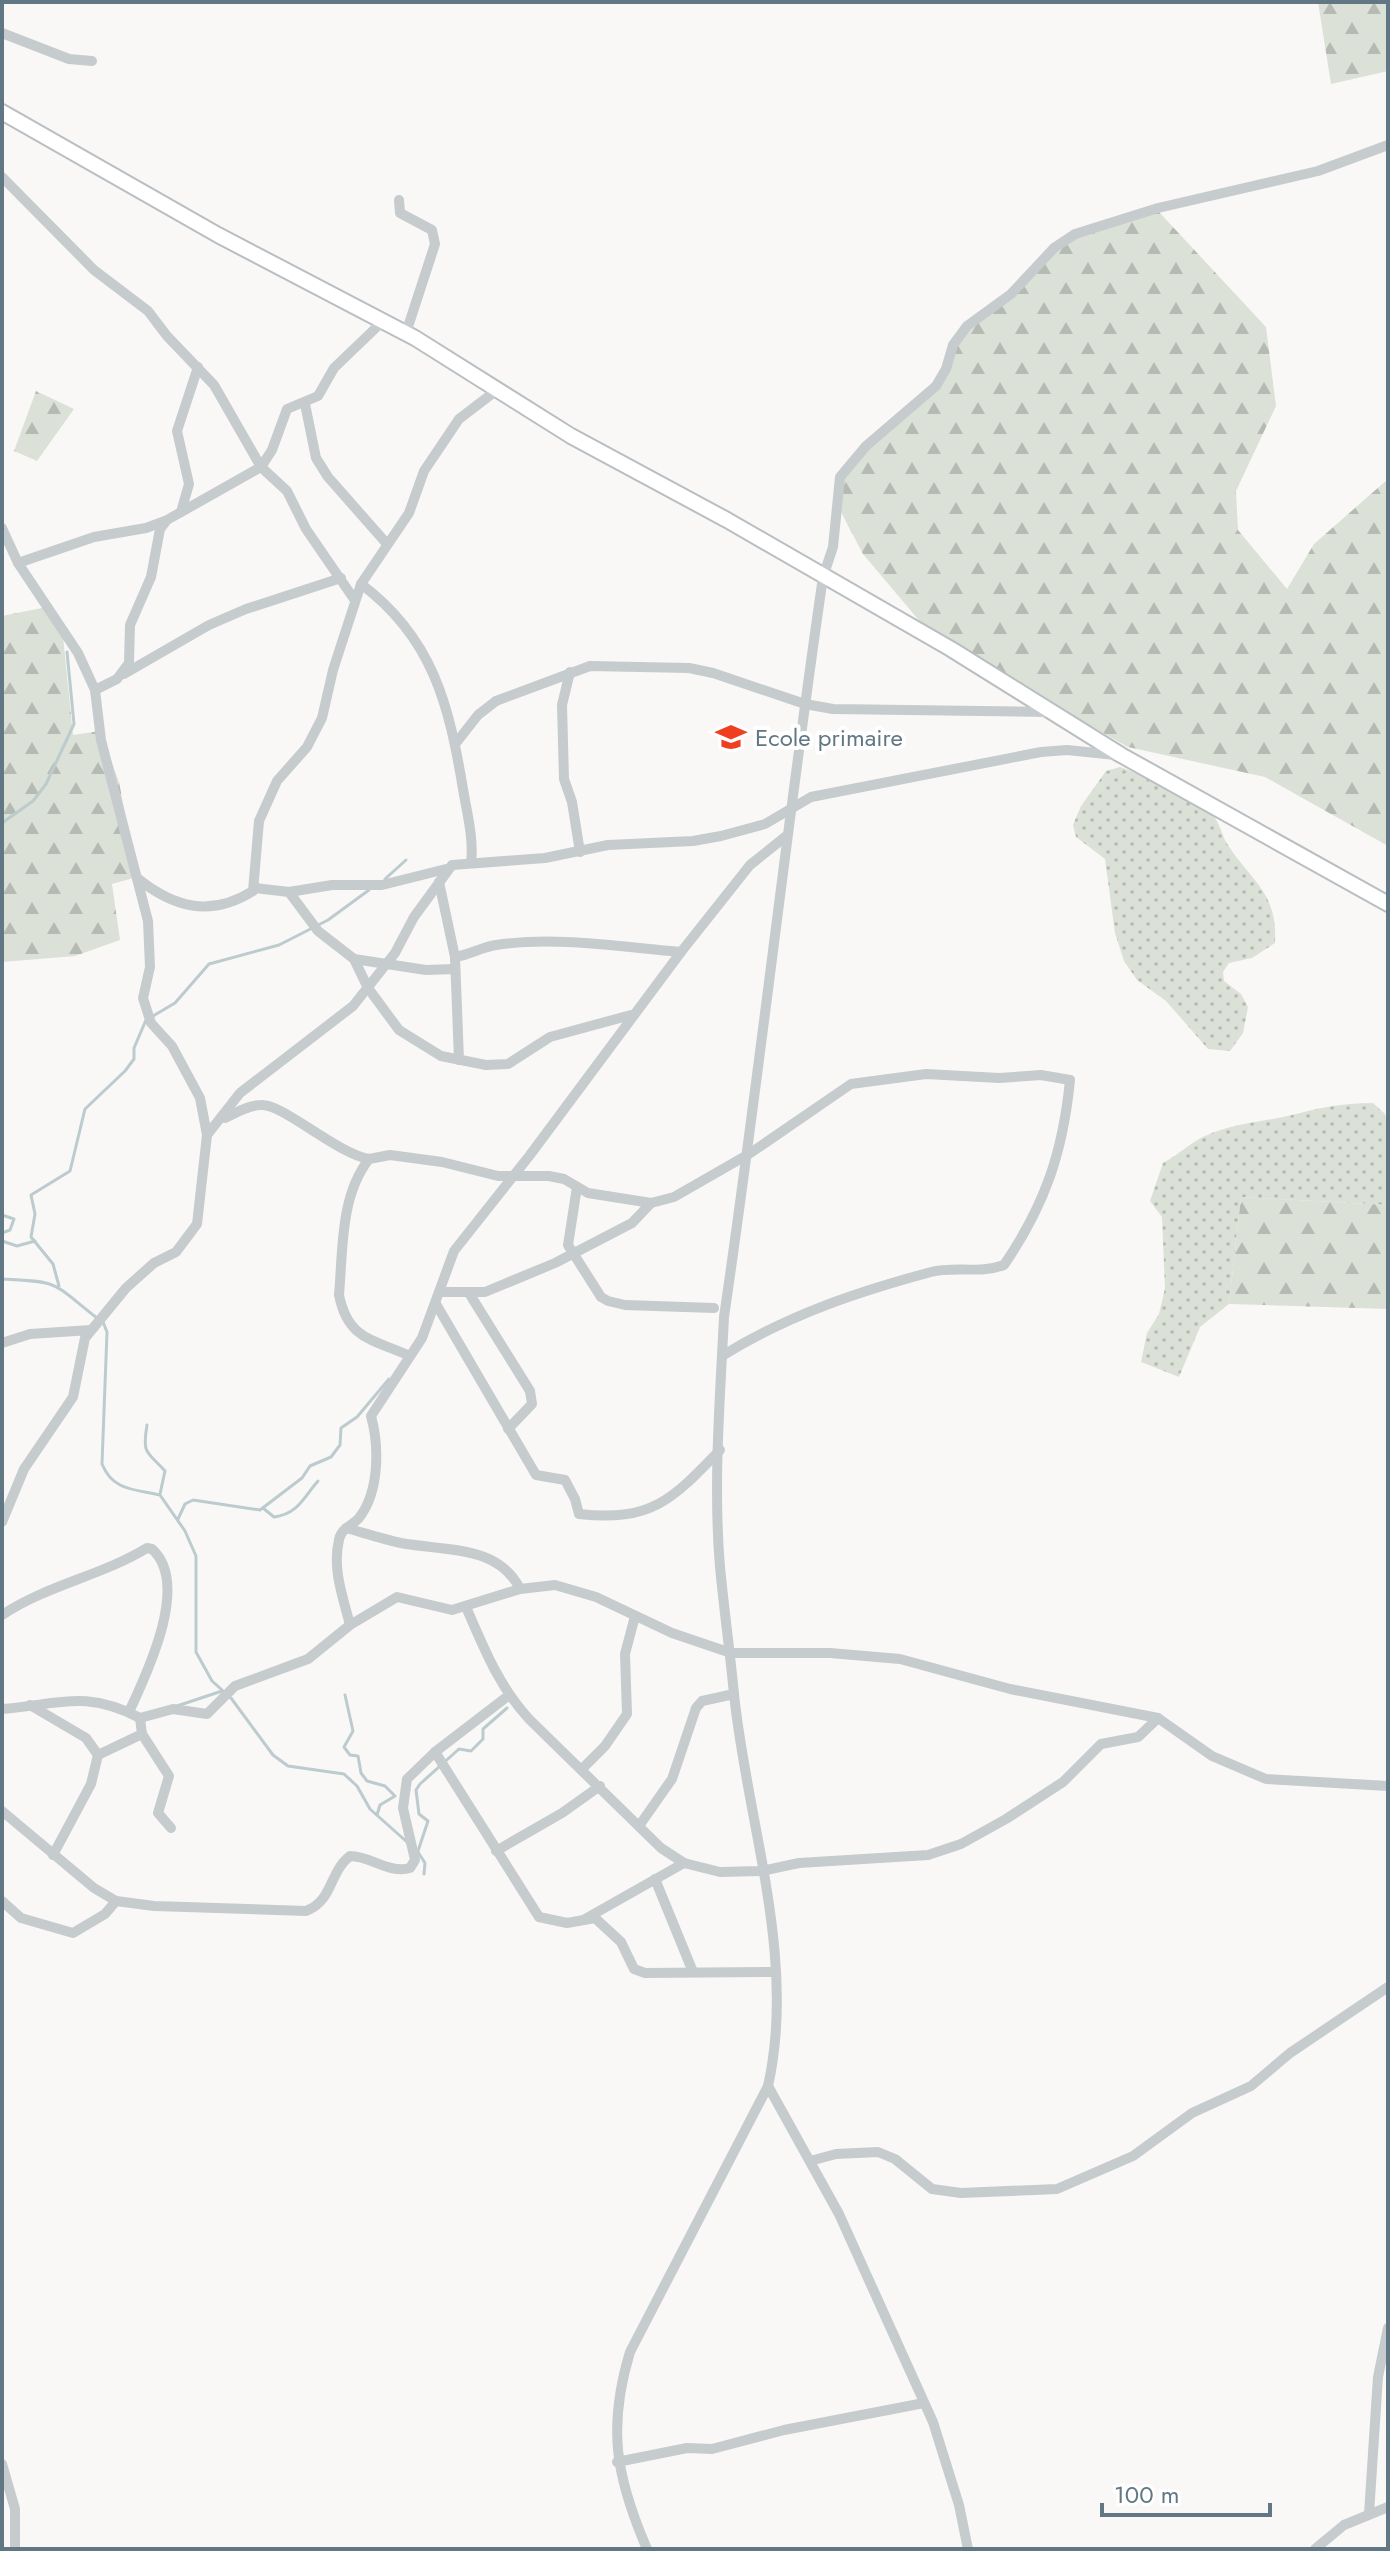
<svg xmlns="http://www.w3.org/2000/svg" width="1390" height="2551" font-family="Jost,sans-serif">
	<defs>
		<pattern id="grass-dots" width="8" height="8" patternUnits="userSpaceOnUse" patternTransform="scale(2)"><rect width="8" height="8" fill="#dbe1d6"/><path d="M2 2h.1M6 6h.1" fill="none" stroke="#b5bbb3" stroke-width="1.8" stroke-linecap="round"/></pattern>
		<pattern id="forest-firs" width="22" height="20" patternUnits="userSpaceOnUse" patternTransform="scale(2)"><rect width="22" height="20" fill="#dbe1d6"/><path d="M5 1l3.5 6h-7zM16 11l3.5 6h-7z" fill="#b5bbb3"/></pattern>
	</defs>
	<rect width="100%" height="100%" fill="#f9f8f6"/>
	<g fill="url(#grass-dots)">
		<path d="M1120,767C1137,772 1197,804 1212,815C1220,822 1221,833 1226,842C1250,881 1278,891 1275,943L1252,958L1229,963L1223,972L1224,981L1241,994L1248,1007L1243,1033L1230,1051L1208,1049L1166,1001L1137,980L1124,961L1115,933L1105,859L1076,837L1073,825L1081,806L1106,771Z"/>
		<path d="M1373,1103L1385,1114L1388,1124V1205L1241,1197L1229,1304L1200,1327L1179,1377L1141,1362L1147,1333L1159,1314L1165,1288L1162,1217L1150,1201L1163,1163C1178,1155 1190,1143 1205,1136C1232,1124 1260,1122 1288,1116C1319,1108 1341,1103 1373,1103Z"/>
	</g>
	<g fill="url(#forest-firs)">
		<polygon points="1318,2 1388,2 1388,71 1331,84"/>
		<polygon points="1159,212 1266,327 1276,406 1236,491 1238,530 1287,589 1314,544 1388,479 1388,846 1265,777 1128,747 933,637 863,554 839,508 843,477 869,447 938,387 956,346 970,327 1055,248 1076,235"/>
		<polygon points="36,391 74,409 37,461 14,451"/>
		<polygon points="47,607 63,636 73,735 100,731 119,782 137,877 112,884 120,940 75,956 2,962 2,616"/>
		<polygon points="1241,1197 1388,1205 1388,1309 1229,1304"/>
	</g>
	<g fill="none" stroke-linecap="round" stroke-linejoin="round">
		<g stroke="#bccbce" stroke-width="3">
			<polyline points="2,823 33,801 46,784 74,724 67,652"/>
			<polyline points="385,879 406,860"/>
			<polyline points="153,1016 175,1003 209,964 279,945 328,920 369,890"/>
			<polyline points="2,1215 14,1219 10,1230 2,1233"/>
			<polyline points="2,1241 17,1246 35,1241"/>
			<path d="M2,1279C62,1282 51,1282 97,1318"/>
			<polyline points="59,1286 53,1264 31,1237 35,1214 31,1195 70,1171 85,1109 125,1071 134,1059 134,1048 146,1020"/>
			<path d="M103,1322L107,1332L102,1464C113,1491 134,1489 160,1495L185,1531L196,1556V1652L212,1681L231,1698L273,1755L288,1766L344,1774L357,1786L370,1809L407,1842"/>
			<path d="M147,1425C142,1455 147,1451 165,1471L160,1494"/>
			<path d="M263,1508L274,1517C298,1514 303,1498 318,1481"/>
			<polyline points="178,1519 185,1504 193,1500 260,1510 302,1478 310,1466 331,1457 340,1445 341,1428 357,1417 389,1379"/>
			<polyline points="345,1695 353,1731 344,1747 350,1755 358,1756 361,1773 367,1781 385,1786 395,1796 380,1805 377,1815"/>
			<polyline points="177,1706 222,1691"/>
			<polyline points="416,1849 425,1863 424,1874"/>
			<polyline points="418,1851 428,1821 419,1814 416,1790 420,1784 459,1749 471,1751 483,1739 483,1729 507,1708"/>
		</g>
		<g stroke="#b8bec2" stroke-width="18">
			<polyline id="secondary" points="2,112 218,235 415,338 571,436 727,520 951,649 1121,755 1388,904"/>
		</g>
		<g stroke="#c6cbce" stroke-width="10">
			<polyline points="2,33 69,59 92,61"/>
			<polyline points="2,177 94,270 148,311 167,336 214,385 261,467 287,491 306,529 354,599"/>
			<polyline points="399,200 400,213 432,230 435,244 406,333"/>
			<polyline points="305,404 316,458 328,477 387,544"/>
			<polyline points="181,512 189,484 177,431 198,367"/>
			<polyline points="2,528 18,563 78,653 95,690 101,740 148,921 150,967 143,998 151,1023 172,1046 200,1098 207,1135 197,1224 176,1252 154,1263 126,1288 85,1338 73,1397 24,1469 2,1522"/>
			<polyline points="18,563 94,537 146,528 165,521"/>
			<path d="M361,584C433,638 449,705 463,789C467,813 474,839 471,863"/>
			<polyline points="570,672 562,705 564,779 572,802 580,852"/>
			<polyline points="124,674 209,625 246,609 341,578"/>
			<polyline points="95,690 117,679 129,663 130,625 151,577 160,529 167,520 261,467 272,450 287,409 318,396 334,368 383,321"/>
			<polyline points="456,743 478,715 496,701 590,666 689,668 713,673 805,704 833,709 1049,712"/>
			<path d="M137,878C173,907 210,918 253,891L259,821L277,781L307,747L322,718L333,670L361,584L409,513L424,471L459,419L497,390"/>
			<polyline points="439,882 455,957 459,1060"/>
			<polyline points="255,888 289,892 332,885 382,885 446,869"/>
			<polyline points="289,892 318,931 354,959 368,988 399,1030 441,1056 486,1065 508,1064 550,1037 631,1015"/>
			<path d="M455,957C469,955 482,947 496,945C556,936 620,947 681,952"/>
			<polyline points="354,959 426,970 455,969"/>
			<path d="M225,1118C236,1113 249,1105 261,1105C282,1103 336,1153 369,1159"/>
			<polyline points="207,1135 240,1093 353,1006 395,953 414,917 452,865 545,858 608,845 693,841 721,836 765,824 811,797 1041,752 1067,750 1116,755"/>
			<polyline points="577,1187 568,1245 601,1297 608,1301 625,1305 714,1308"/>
			<polyline points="441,1292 485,1292 555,1263 632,1223 651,1203"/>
			<polyline points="469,1293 530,1391 532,1404 508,1429"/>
			<path d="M436,1304L536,1475L565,1480L575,1499L579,1514C651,1522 672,1500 720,1450"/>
			<polyline points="2,1343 30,1334 91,1330"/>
			<path d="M410,1356C373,1339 348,1340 339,1295C343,1250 340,1196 369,1159L390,1155L442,1162L498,1176H549L564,1179L588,1193L651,1203L674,1197L749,1154L851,1084L926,1074L999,1078L1041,1075L1070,1080C1063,1152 1045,1205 1004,1265C980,1274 955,1266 931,1272C857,1292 788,1315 722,1356"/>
			<path d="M346,1528C364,1533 383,1539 401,1543C442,1551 498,1544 520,1589"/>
			<path d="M466,1607C484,1648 498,1685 529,1719L661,1848L684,1863L720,1872L761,1871L799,1863L928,1855L961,1844L1006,1819L1063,1782L1101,1744L1138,1737L1158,1718"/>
			<path d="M2,1615C47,1585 101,1576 147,1548L152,1549C191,1584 146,1675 129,1712"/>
			<path d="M350,1625C343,1597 332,1569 339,1540C341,1528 352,1526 359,1518C380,1491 379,1445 371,1416L422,1338L454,1251L530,1155L681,952L750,865L785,837"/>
			<polyline points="30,1705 86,1738 98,1755 91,1784 53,1855"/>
			<path d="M2,1709C58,1705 84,1689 140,1718L173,1709L207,1714L235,1686L308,1659L350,1625L397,1597L452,1610L520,1589L555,1585L596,1597L672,1633L731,1653H830L900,1659L1010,1689L1158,1718L1212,1756L1266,1779L1388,1786"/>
			<polyline points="140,1718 142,1734 169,1776 158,1813 171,1828"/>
			<polyline points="435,1752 539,1917 567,1923 595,1918 621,1942 634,1969 645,1973 776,1972"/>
			<polyline points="98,1755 142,1734"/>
			<polyline points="582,1769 605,1746 627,1714 625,1654 635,1616"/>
			<path d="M2,1811L94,1888L116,1901L154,1906L306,1911C333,1901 329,1872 350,1856C371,1856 388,1874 410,1868L415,1860L403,1808L407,1779L435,1752L508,1696"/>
			<polyline points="639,1826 672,1779 696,1708 702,1701 734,1694"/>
			<polyline points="496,1851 562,1813 600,1786"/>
			<polyline points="655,1879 693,1972"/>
			<polyline points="2,1901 21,1918 73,1933 105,1914 116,1901"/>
			<polyline points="585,1919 684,1863"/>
			<polyline points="768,2086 839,2214 933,2422 959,2505 968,2549"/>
			<polyline points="810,2161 836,2154 878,2152 895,2159 932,2189 961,2193 1057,2189 1133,2156 1192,2113 1251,2086 1290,2053 1388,1987"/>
			<polyline points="617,2462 687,2448 712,2449 784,2430 924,2403"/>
			<polyline points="2,2464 15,2509 15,2549"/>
			<polyline points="1369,2514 1378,2377 1388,2328"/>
			<path d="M647,2549C616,2477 607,2428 630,2352L768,2086C797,1957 747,1822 734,1694C730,1652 724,1609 720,1567C713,1485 720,1399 724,1317C760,1071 787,823 823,577L833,547L840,477L866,446L936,386L946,369L953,345L967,326L1011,294L1054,248L1075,234L1158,208L1318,171L1388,145"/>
			<polyline points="1315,2549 1344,2525 1388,2507"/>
		</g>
		<use href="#secondary" stroke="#fff" stroke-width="14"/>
	</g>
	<defs>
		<g id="school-bare" transform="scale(2.4)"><path d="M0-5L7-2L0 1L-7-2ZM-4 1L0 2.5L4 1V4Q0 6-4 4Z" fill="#ef3f1f" stroke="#fff" stroke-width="2.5" paint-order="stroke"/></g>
	</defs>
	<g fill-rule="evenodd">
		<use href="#school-bare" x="731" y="737"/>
	</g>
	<g text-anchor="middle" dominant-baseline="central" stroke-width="8" stroke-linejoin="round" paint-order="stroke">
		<g font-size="24" fill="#617783" stroke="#fff" text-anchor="start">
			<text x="755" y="737">Ecole primaire</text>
		</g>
	</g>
	<rect width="1390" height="2551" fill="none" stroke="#617783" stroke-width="8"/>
	<path d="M1102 2503v12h168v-12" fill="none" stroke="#617783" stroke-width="4"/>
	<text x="1114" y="2503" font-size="24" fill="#617783" stroke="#ffffff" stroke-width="6" paint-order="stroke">100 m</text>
</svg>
